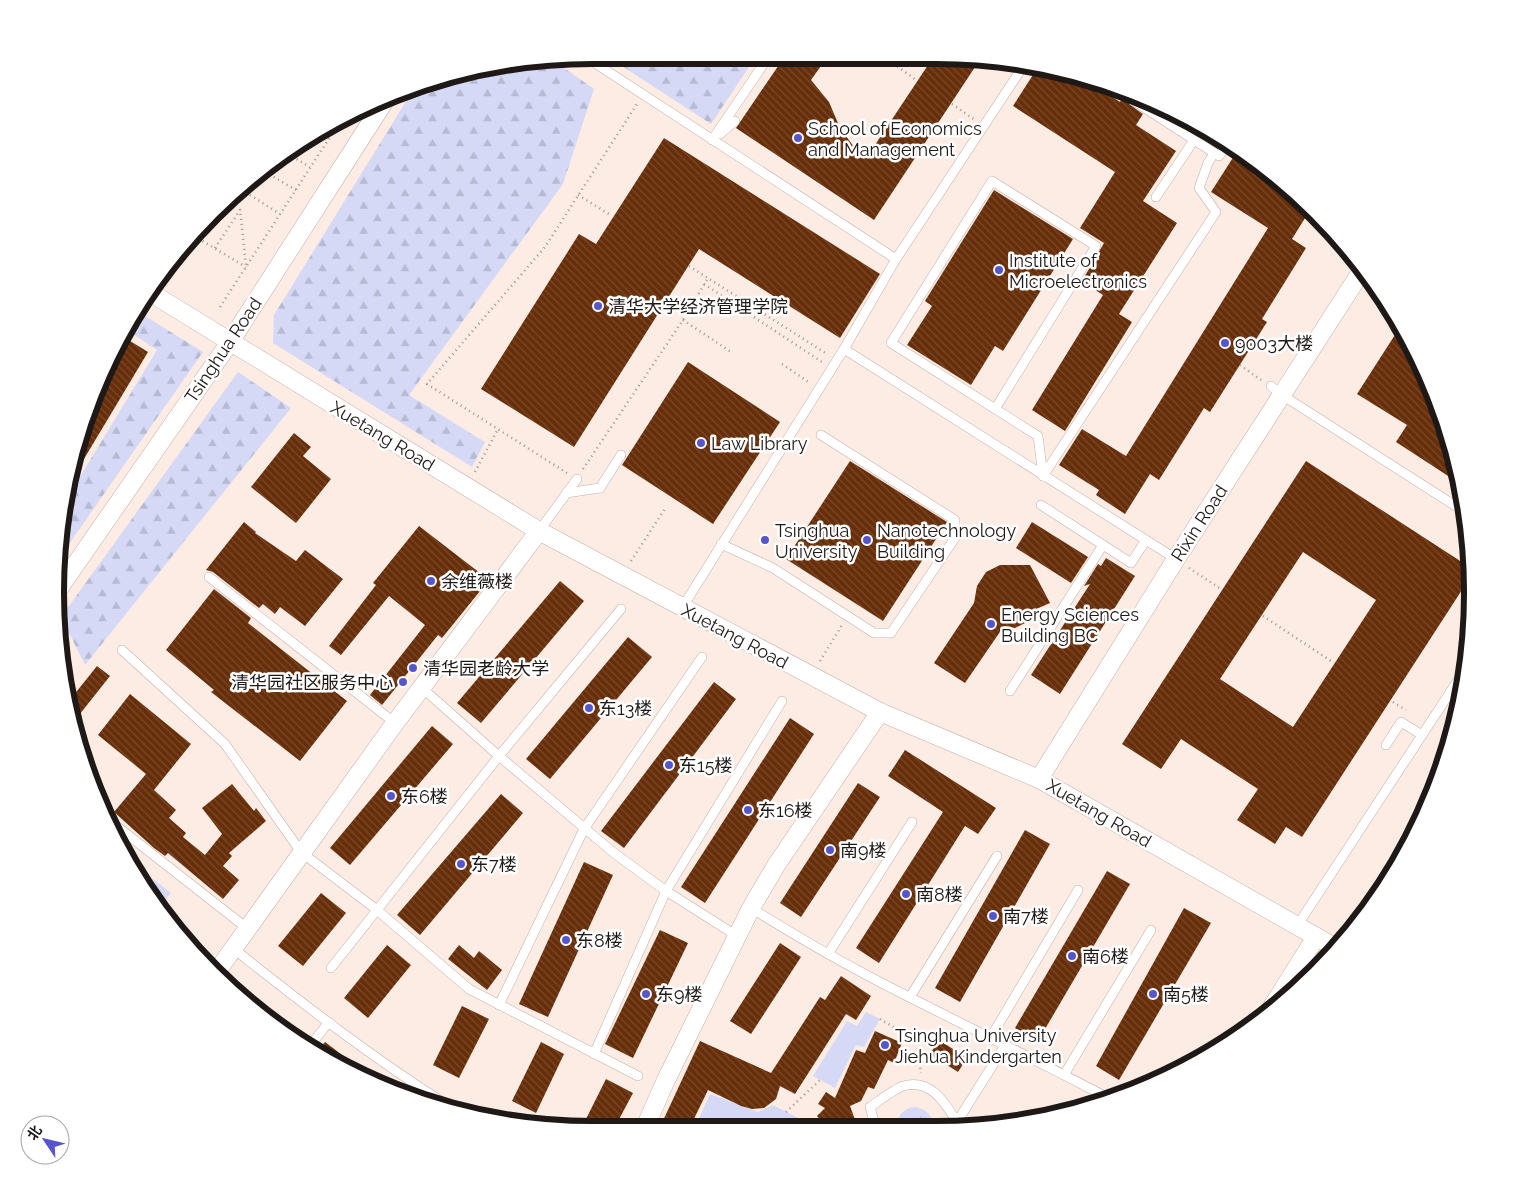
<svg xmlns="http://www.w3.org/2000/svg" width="1528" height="1185" font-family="Raleway,'Noto Sans SC',sans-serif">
	<defs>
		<pattern id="grass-tufts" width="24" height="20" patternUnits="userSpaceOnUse" patternTransform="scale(1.25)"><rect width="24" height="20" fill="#d5d9f6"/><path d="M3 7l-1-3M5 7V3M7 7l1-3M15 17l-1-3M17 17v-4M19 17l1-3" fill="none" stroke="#b6bad2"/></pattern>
		<pattern id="forest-firs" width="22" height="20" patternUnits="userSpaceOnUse" patternTransform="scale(1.25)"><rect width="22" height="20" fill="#d5d9f6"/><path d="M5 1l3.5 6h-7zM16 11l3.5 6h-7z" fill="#b6bad2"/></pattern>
		<pattern id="building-back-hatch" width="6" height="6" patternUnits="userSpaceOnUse" patternTransform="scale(1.25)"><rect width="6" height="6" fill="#672e09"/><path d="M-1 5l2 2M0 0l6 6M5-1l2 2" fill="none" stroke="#784a2c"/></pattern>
	</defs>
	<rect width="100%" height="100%" fill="#fcece4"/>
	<path fill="url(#grass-tufts)" d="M914,1107C925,1108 932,1114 933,1125H897C897,1115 904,1109 914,1107Z"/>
	<g fill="url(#forest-firs)">
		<polygon points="605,55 757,55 711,124"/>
		<polygon points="553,60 594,89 563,184 409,395 485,442 472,467 273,343 274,315 413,90 453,73"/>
		<polygon points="137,311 203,352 60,557 67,498 157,350 125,329"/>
		<polygon points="238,372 291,408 85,665 61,617"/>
	</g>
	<g fill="#d5d9f6">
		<polygon points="127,859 171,893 159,908 145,891"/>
		<polygon points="866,1012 880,1019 864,1047 856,1045 835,1088 813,1076 847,1021 857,1026"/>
		<polygon points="710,1094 758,1112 773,1105 802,1120 799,1125 696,1125"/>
	</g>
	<g fill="url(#building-back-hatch)" fill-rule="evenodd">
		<polygon points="785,56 828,56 811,80 829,102 840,128 854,147 867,157 934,56 970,56 981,58 874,220 736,128"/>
		<polygon points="1038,67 1078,75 1120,102 1125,92 1133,95 1129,98 1129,104 1143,114 1136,125 1176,151 1143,201 1177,223 1119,314 1132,322 1065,431 1032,410 1103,295 1082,281 1104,243 1080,228 1115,172 1013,106"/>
		<polygon points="664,138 880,274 840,338 699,249 574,447 481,389 579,234 596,244"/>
		<polygon points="1234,156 1282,186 1282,185 1310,210 1292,239 1306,248 1262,319 1267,322 1210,412 1204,408 1159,480 1150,474 1125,514 1096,495 1099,490 1059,465 1082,429 1126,456 1268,228 1211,192"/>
		<polygon points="994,190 1073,239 1003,351 995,346 971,385 907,345 932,306 925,301"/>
		<polygon points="1400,327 1428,378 1424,384 1433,391 1462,485 1396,442 1407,425 1357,394"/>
		<polygon points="122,336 148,352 69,484 73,454"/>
		<polygon points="688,362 780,422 713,524 622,465"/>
		<polygon points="294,433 311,447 303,456 331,479 296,523 251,487"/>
		<polygon points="850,461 947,522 883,621 786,559"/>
		<path d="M1306,461L1471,568V576L1302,837L1286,827L1275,844L1237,820L1258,789L1181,739L1161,769L1122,744ZM1303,552L1376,600L1293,727L1220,679Z"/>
		<polygon points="244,522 256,532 255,533 296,561 305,550 343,579 305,626 280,607 275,614 263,604 259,608 213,572 206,570"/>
		<polygon points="1032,522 1088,557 1071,583 1016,548"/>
		<polygon points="419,526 489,580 442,638 438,635 382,705 370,695 425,625 389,596 341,655 329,646 376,585 373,583"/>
		<polygon points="1106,558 1135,576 1060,694 1031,675 1090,584 1084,586 1098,564 1101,566"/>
		<polygon points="1000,565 1030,565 1050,603 1034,610 1027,622 1015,628 1004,626 965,683 934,663 974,603 977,586 986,572"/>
		<polygon points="560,581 584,601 481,723 457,703"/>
		<polygon points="214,589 251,618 248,623 347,701 300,761 211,692 214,690 166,650"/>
		<polygon points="628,637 652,657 550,779 526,759"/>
		<polygon points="97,666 110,676 72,724 69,701"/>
		<polygon points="714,682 736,699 624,848 601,831"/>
		<polygon points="130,694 191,744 154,790 176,810 169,818 186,833 183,837 205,855 222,834 202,808 232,784 254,811 256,808 266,821 229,853 232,856 223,866 239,880 223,899 168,853 165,856 154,848 114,812 146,774 98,735"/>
		<polygon points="790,718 814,734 705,903 681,887"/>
		<polygon points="432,726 453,744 350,865 330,848"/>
		<polygon points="905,750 996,808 978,834 965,826 879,963 856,948 943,812 888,776"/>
		<polygon points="858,783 880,797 801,917 780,903"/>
		<polygon points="501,794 523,813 420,935 397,915"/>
		<polygon points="1025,830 1050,844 960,1002 935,988"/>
		<polygon points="584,862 613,875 548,1017 519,1004"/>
		<polygon points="1107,871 1130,884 1038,1041 1015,1028"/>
		<polygon points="321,893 346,913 303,966 278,946"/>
		<polygon points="1184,908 1211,923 1119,1080 1096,1066"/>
		<polygon points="660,930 688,943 633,1058 605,1044"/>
		<polygon points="780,943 801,957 751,1034 730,1021"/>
		<polygon points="387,945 411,965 368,1018 344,998"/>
		<polygon points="459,945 474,958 479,951 502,970 487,990 448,959"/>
		<polygon points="841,976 871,996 856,1020 846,1014 795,1094 780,1086 776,1099 764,1108 752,1109 741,1106 708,1090 691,1125 661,1125 700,1041 771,1073 820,997 825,1000"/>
		<polygon points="462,1006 489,1019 459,1078 433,1065"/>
		<polygon points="875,1031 902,1043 894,1063 888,1060 874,1089 868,1087 861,1101 850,1106 857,1125 824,1125 817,1116 825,1108 818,1104 826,1092 835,1098 856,1050 865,1053"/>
		<polygon points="939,1040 967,1058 958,1072 930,1054"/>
		<polygon points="325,1042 354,1064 350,1070 317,1052"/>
		<polygon points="541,1042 564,1054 536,1113 512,1101"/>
		<polygon points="606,1079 633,1093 616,1125 583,1125"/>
	</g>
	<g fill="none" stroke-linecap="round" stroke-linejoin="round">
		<g stroke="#bfb0a9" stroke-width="10">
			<g id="service">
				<polyline points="584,56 896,259"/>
				<polyline points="1024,65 896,259 844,349 1176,559"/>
				<polyline points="1134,101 1219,156 1227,144"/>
				<polyline points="720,134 735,121"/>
				<polyline points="712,140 769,56"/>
				<polyline points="1156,197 1194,140"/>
				<polyline points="1214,209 1199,188 1208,163 1214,153"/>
				<polyline points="1271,386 1282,395 1465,512"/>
				<polyline points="995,409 1096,246 992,181 891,343 1038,436 1043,476"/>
				<polyline points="1043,476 1216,212"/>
				<polyline points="566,493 600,488 621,455"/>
				<polyline points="1041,505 1131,563 1146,540"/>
				<polyline points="539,531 577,479"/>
				<polyline points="721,544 773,568 874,633 891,633 955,538 955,520 821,435"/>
				<polyline points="209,577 395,723"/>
				<polyline points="682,608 844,349"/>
				<polyline points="122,650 225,744 301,852 377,910 469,989 638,1076"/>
				<polyline points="422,688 499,756 614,853 666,891 737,936"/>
				<polyline points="1010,691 1103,545"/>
				<polyline points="1386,745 1401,722 1422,735"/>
				<polyline points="105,817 248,929"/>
				<path d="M751,908C791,933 832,957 874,979C953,1020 1033,1058 1112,1100"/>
				<polyline points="1297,926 1466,668"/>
				<path d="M234,949C303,1004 374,1059 449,1106"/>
				<polyline points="828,954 912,822"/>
				<polyline points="331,968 499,756 621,609"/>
				<polyline points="910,997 997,856"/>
				<polyline points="499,1005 584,829 702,657"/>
				<polyline points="991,1037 1078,890"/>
				<polyline points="309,1047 329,1022"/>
				<polyline points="594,1054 666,891 782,701"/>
				<polyline points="1064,1075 1151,930"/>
				<polyline points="409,1095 416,1086"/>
				<path d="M875,1125L870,1107C879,1101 894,1089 903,1086C931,1078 945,1103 957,1122L1006,1044"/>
			</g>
		</g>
		<g stroke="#bfb0a9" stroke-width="19">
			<g id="minor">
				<polyline points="151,293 539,531 880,712 1039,779 1336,948"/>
				<polyline points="55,594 230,342 384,102"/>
				<polyline points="1039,779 1176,559 1363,269"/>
				<polyline points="215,974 395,723 539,531"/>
				<polyline points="1270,1010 1316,937"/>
				<polyline points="646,1125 666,1080 751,908 777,864 880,712"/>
			</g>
		</g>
		<g stroke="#9f938d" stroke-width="2.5" stroke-dasharray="1 4" stroke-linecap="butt">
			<polyline points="893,56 890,61 916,80"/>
			<polyline points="1117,89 1126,95"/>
			<polyline points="952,104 975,120"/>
			<polyline points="318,131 321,129"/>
			<polyline points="288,154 310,167"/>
			<polyline points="265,172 296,190"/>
			<polyline points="250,195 280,214"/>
			<polyline points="578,195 612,216"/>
			<polyline points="240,209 246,266"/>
			<polyline points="194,236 246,267"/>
			<polyline points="215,248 240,210"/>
			<polyline points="689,266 827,354"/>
			<polyline points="704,284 822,362"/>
			<polyline points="220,307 341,120"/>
			<polyline points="683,320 731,352"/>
			<polyline points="782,364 810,383"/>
			<polyline points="1240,365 1261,380"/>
			<polyline points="583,469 683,320 708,278"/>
			<polyline points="475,472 498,429"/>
			<polyline points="567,473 427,384 545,247 637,104"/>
			<polyline points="631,561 666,507"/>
			<polyline points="1189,568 1221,589"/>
			<polyline points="1263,616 1334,663"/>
			<polyline points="820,661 842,625"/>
			<polyline points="1393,702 1406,710"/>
			<polyline points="880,1019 917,1041 921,1073"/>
			<polyline points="786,1112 820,1080"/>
		</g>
		<use href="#service" stroke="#fff" stroke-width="9"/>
		<use href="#minor" stroke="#fff" stroke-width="18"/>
	</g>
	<g fill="#5655cc" stroke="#fff" stroke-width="2">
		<circle cx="798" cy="138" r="5"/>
		<circle cx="999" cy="270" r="5"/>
		<circle cx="598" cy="306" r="5"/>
		<circle cx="1225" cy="343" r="5"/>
		<circle cx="701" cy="443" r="5"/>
		<circle cx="765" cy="540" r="5"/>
		<circle cx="867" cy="540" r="5"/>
		<circle cx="431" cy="581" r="5"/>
		<circle cx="991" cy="624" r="5"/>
		<circle cx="413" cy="668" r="5"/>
		<circle cx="403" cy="682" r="5"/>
		<circle cx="589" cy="708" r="5"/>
		<circle cx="669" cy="765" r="5"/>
		<circle cx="391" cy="796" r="5"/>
		<circle cx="748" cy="810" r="5"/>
		<circle cx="830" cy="850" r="5"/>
		<circle cx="461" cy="864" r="5"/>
		<circle cx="906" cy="894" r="5"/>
		<circle cx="993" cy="916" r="5"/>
		<circle cx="566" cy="940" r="5"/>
		<circle cx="1072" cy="956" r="5"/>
		<circle cx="646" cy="994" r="5"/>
		<circle cx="1153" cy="994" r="5"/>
		<circle cx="885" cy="1045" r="5"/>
	</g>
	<g text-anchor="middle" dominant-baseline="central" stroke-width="5" stroke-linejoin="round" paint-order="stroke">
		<g font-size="18" fill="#1e1816" stroke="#fff" text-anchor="start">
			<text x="808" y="128">School of Economics<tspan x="808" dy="21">and Management</tspan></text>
			<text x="1009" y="260">Institute of<tspan x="1009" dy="21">Microelectronics</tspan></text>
			<text x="608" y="306">清华大学经济管理学院</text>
			<text x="1235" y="343">9003大楼</text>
			<text x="711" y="443">Law Library</text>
			<text x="775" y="530">Tsinghua<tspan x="775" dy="21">University</tspan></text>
			<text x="877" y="530">Nanotechnology<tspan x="877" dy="21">Building</tspan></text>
			<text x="441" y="581">余维薇楼</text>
			<text x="1001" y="614">Energy Sciences<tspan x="1001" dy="21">Building BC</tspan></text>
			<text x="423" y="668">清华园老龄大学</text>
			<text x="393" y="682" text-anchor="end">清华园社区服务中心</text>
			<text x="599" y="708">东13楼</text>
			<text x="679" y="765">东15楼</text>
			<text x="401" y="796">东6楼</text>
			<text x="758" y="810">东16楼</text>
			<text x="840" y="850">南9楼</text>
			<text x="471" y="864">东7楼</text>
			<text x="916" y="894">南8楼</text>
			<text x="1003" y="916">南7楼</text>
			<text x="576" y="940">东8楼</text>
			<text x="1082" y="956">南6楼</text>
			<text x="656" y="994">东9楼</text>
			<text x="1163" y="994">南5楼</text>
			<text x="895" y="1035">Tsinghua University<tspan x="895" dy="21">Jiehua Kindergarten</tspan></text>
		</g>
		<g font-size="18" fill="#1e1816" stroke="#fff">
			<text transform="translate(223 350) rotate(-56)">Tsinghua Road</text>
			<text transform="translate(383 436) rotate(31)">Xuetang Road</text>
			<text transform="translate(1199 523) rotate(-57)">Rixin Road</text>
			<text transform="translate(735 636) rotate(28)">Xuetang Road</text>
			<text transform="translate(1099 813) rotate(30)">Xuetang Road</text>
		</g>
	</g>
	<path d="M0 0H1528V1185H0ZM592 64H936A528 528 0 0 1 1464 592V593A528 528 0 0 1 936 1121H592A528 528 0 0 1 64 593V592A528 528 0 0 1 592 64Z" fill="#fff" fill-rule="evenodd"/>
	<path fill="none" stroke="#1e1816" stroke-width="6" d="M592 64H936A528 528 0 0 1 1464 592V593A528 528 0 0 1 936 1121H592A528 528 0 0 1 64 593V592A528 528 0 0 1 592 64Z"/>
	<g transform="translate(45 1140) rotate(305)"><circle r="24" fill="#ffffff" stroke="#a5a3a2"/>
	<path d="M0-4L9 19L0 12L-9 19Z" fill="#5655cc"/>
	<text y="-8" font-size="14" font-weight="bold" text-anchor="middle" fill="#1e1816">北</text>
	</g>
</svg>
